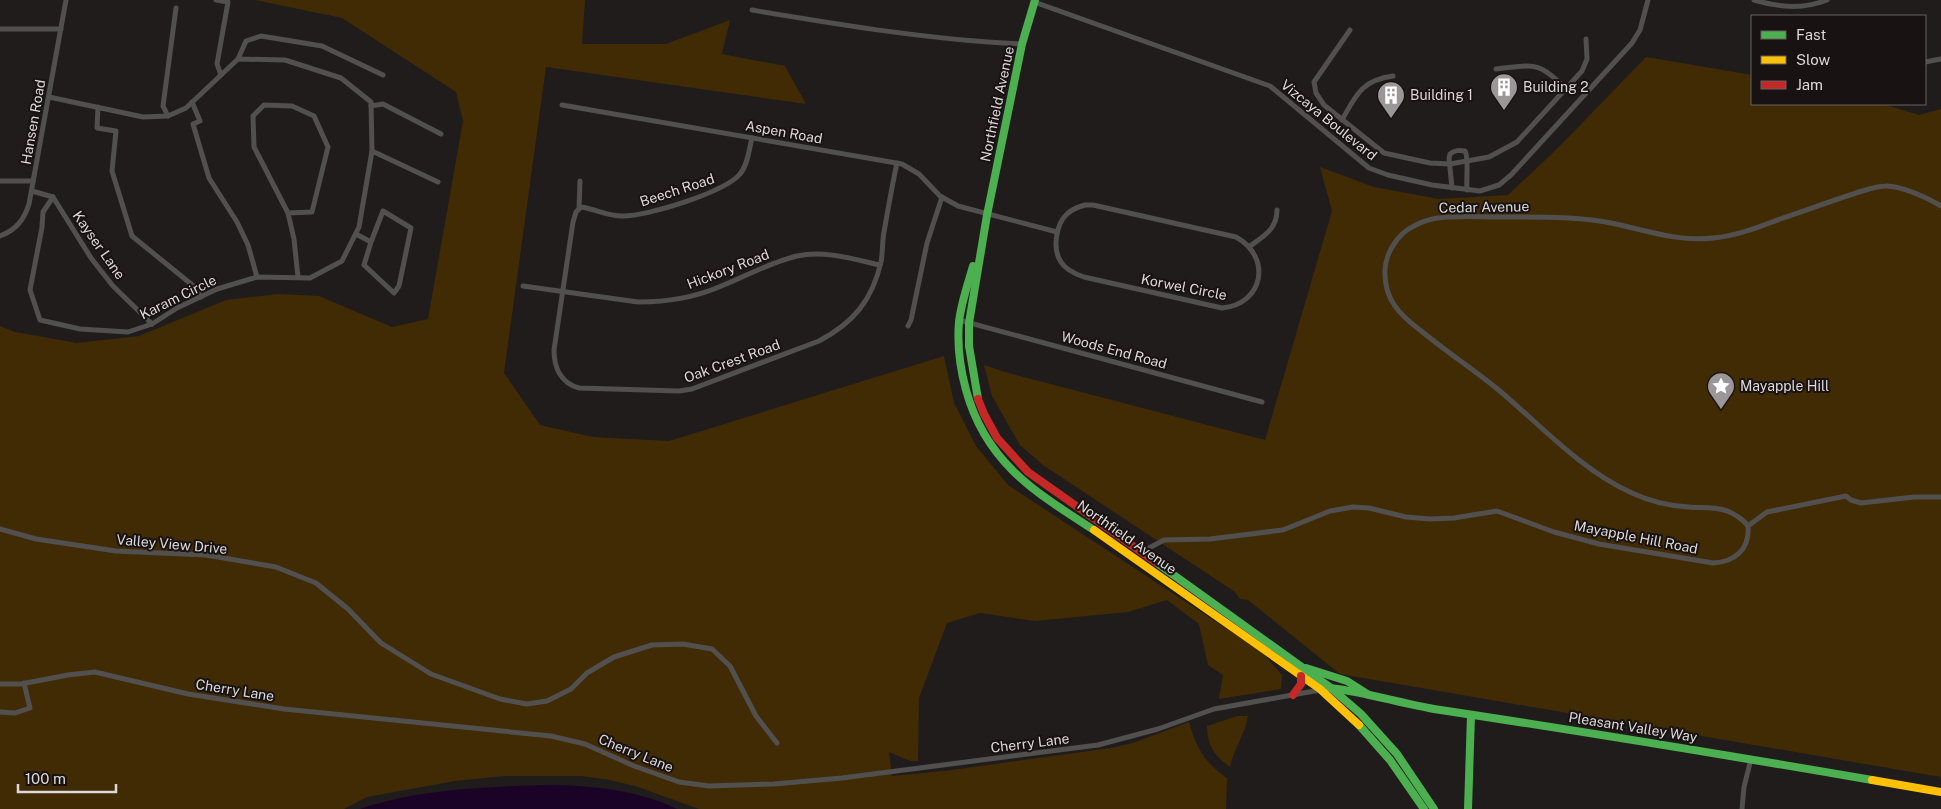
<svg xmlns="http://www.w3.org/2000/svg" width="1941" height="809" font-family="'Public Sans',sans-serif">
	<rect width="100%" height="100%" fill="#201c1c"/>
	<g fill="#402b04">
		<path d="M255,0H585L582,44H666L730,20L722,54L785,66L806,104L546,67L504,373L540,425L593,437L669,441L944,356L954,403L976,446L1008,485L1262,652L1282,675L1281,689L1219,699L1223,675L1208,665L1199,624L1167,600L1128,612L1035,621L980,613L947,623L919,698L918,761H910L889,752L892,776L944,771L1111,748L1133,743L1189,722C1197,749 1204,762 1227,778L1226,809H699L635,786L605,779L581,776H504L455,781L367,797L344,809H0V326L15,332L77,343L139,336L226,300L278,294L319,296L392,327L428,319L463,121L456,92L342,18Z"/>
		<polygon points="1646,57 1752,75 1752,104 1883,104 1919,115 1941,109 1941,777 1340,674 1248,600 1240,599 1235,592 1043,465 1020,445 992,396 984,365 1005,372 1265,440 1332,211 1320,167 1374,187 1439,199 1508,195 1559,147"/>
		<path d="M1237,716H1248C1245,734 1234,749 1230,767C1215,756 1207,746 1207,726Z"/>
	</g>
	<path fill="#1b0328" d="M552,785C595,786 637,790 677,809H360C416,789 493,786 552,785Z"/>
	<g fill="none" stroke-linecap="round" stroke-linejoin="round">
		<g stroke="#51504f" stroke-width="5">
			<polyline points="216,0 228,2 217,64 221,75"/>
			<path d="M1754,0C1778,7 1802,10 1827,0"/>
			<polyline points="1034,2 1270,86 1369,168 1388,175 1432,185 1480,191 1499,185 1511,175 1632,43 1640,30 1648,0"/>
			<path d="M752,10C842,25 931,40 1022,44"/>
			<polyline points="0,29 61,29"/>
			<polyline points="1350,30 1314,82 1316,93 1324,105 1384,153 1430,163 1450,164 1489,157 1517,142 1582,71 1587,59 1586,39"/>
			<polyline points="238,59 246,41 261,36 322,46 383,75"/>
			<polyline points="1925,62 1941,59"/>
			<path d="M1496,69C1534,65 1538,60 1566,89"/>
			<polyline points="192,102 200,121 193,124 209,178 237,222 248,245 257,277"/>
			<polyline points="562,105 902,164 919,174 940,196 958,206 1057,232"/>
			<polyline points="371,106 383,104 441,134"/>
			<polyline points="98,107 97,128 116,131 112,171 132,236 196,288 201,297"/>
			<polyline points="168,116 163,106 176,8"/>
			<path d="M1342,120C1356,95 1362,80 1393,76"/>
			<polyline points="372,151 438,182"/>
			<polyline points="0,181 33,181"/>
			<path d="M580,181L579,209L576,212L573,222L554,350C554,368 561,383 579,388L679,391L692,389L819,341C853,323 872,301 881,262C883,252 882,242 884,232C888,209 892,186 897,163"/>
			<path d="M1452,188L1449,158L1450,154C1455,150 1459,150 1465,151C1469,158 1466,180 1467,190"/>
			<polyline points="32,191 53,197 43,212 42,227 30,290 40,320 80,329 128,332 152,324 177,308 217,289 257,277 310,278 342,261 359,227 372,151 371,102 341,78 285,60 238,59 186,108 168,116 143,117 49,97"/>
			<polyline points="53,197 91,258 113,286 152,324"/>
			<path d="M1085,205H1093L1236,237C1272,257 1264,304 1222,308L1084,277C1075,274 1066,270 1061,262C1052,249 1056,224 1067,214C1072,209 1078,207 1085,205Z"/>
			<path d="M579,209L581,207C595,209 608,216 622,216C646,217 725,192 740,174C748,165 749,149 752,138"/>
			<polyline points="288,213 312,212 328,147 314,116 292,106 264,105 253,116 254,147 288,213 294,239 298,277"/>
			<polyline points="356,234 371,242 364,265 394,293 399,286 411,228 383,211 371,242"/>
			<path d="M0,236C16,230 24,220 29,204L66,0"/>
			<path d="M1250,246C1264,236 1277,229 1277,210"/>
			<path d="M523,286L638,302C666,302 693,298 719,287C745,277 770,262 797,256C824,250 853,259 880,265"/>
			<polyline points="959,320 1262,402"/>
			<polyline points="908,326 911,320 927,243 942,197"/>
			<path d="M1748,526C1743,519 1732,512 1724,510C1713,507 1700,508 1689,507C1670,506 1649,501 1632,493C1579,469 1539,423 1495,387C1470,367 1444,350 1420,330C1400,315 1385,300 1385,274C1384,255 1397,234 1414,226C1421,222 1430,219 1438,218C1459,215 1481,217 1502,217C1539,217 1579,216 1616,224C1648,231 1680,242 1713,238C1736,236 1759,227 1780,219C1810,209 1839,198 1869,189C1874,188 1880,186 1885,186C1900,185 1928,198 1941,206"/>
			<polyline points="0,529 36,539 116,551 206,555 276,567 316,583 348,609 381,643 431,674 500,699 527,704 547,701 571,689 587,673 614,657 652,645 683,644 712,649 730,666 756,716 777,743"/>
			<path d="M1144,553L1149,548L1164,540L1210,539L1283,530L1330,511L1353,507L1369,508L1406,517L1430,519L1454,518L1497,511L1554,532L1599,544L1713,563C1735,562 1750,549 1748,526L1767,512L1846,496L1851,500L1861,503L1914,497H1941"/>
			<polyline points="0,684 21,684 68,675 95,672 188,694 284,709 551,736 585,744 634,766 679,782 709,786 774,784 842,778 1098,745 1158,729 1214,709 1320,690"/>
			<polyline points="0,712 15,713 30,708 24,683"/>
			<polyline points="1742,809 1744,787 1751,759"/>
		</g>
		<g stroke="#4caf50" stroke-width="8">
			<path d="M973,266C968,284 961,303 959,322C957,345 960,368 966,390C986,463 1035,492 1094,530"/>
			<polyline points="978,399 969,346 969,323 987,215 1022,44 1035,0"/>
			<polyline points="1157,563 1331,688 1361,714 1397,754 1434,809"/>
			<polyline points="1306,668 1347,681 1369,695"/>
			<path d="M1330,688C1365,692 1399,703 1434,709C1580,731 1726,755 1872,780"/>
			<polyline points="1359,725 1390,760 1424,809"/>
			<polyline points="1468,809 1471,715"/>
		</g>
		<g stroke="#ffc107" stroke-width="8">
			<polyline points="1094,530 1320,689 1359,725"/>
			<polyline points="1872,780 1941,792"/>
		</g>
		<g stroke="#c62828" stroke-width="8">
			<polyline points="978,399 984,414 997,438 1028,472 1157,563"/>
			<polyline points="1293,695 1301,684 1301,676"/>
		</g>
	</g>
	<defs>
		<g id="building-pin" transform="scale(1.4375)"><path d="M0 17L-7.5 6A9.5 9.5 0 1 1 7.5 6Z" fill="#9b9697" stroke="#181212"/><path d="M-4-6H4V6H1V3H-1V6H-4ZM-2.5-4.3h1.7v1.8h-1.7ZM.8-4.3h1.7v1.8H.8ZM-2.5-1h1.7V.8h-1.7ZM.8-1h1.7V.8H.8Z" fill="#fff"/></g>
		<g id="sight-pin" transform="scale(1.4375)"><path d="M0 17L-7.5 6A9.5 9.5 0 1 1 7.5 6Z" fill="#9b9697" stroke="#181212"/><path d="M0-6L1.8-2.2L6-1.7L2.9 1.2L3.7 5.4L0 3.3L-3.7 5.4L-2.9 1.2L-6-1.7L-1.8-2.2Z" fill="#fff"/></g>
	</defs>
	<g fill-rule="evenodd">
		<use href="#building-pin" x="1504" y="87"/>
		<use href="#building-pin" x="1391" y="95"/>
		<use href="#sight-pin" x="1721" y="386"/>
	</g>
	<g text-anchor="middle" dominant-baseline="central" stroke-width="4" stroke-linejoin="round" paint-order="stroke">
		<g font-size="14" fill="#ddd8d9" stroke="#181212" text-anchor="start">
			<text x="1523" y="87">Building 2</text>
			<text x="1410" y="95">Building 1</text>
			<text x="1740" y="386">Mayapple Hill</text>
		</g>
		<g font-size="14" fill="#ddd8d9" stroke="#181212">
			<text transform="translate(997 104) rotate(-78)">Northfield Avenue</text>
			<text transform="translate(1329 120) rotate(39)">Vizcaya Boulevard</text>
			<text transform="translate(33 122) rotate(-80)">Hansen Road</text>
			<text transform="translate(784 132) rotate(10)">Aspen Road</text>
			<text transform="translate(677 190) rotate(-18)">Beech Road</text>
			<text transform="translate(1484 207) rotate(-1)">Cedar Avenue</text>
			<text transform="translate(99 245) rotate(55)">Kayser Lane</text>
			<text transform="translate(728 269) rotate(-21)">Hickory Road</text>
			<text transform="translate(1184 287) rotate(11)">Korwel Circle</text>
			<text transform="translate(178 297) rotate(-26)">Karam Circle</text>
			<text transform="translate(1114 350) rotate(15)">Woods End Road</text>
			<text transform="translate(732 361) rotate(-20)">Oak Crest Road</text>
			<text transform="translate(1127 537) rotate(35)">Northfield Avenue</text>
			<text transform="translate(1636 537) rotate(11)">Mayapple Hill Road</text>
			<text transform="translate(172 544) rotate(5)">Valley View Drive</text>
			<text transform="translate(235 690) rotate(9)">Cherry Lane</text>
			<text transform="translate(1633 727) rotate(9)">Pleasant Valley Way</text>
			<text transform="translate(1030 743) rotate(-7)">Cherry Lane</text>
			<text transform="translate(636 753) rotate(22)">Cherry Lane</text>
		</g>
	</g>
	<rect x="1751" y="15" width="175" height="90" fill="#181212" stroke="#676162"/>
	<rect x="1761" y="31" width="25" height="8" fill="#4caf50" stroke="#676162"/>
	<text x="1796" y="40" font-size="15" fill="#ddd8d9">Fast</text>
	<rect x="1761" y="56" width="25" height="8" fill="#ffc107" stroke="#676162"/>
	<text x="1796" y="65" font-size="15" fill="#ddd8d9">Slow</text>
	<rect x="1761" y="81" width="25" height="8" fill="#c62828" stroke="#676162"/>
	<text x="1796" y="90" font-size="15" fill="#ddd8d9">Jam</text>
	<path d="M18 784v8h98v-8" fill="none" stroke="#ddd8d9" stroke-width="2.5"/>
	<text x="25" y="784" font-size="15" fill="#ddd8d9" stroke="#181212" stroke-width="4" paint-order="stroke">100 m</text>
</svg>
